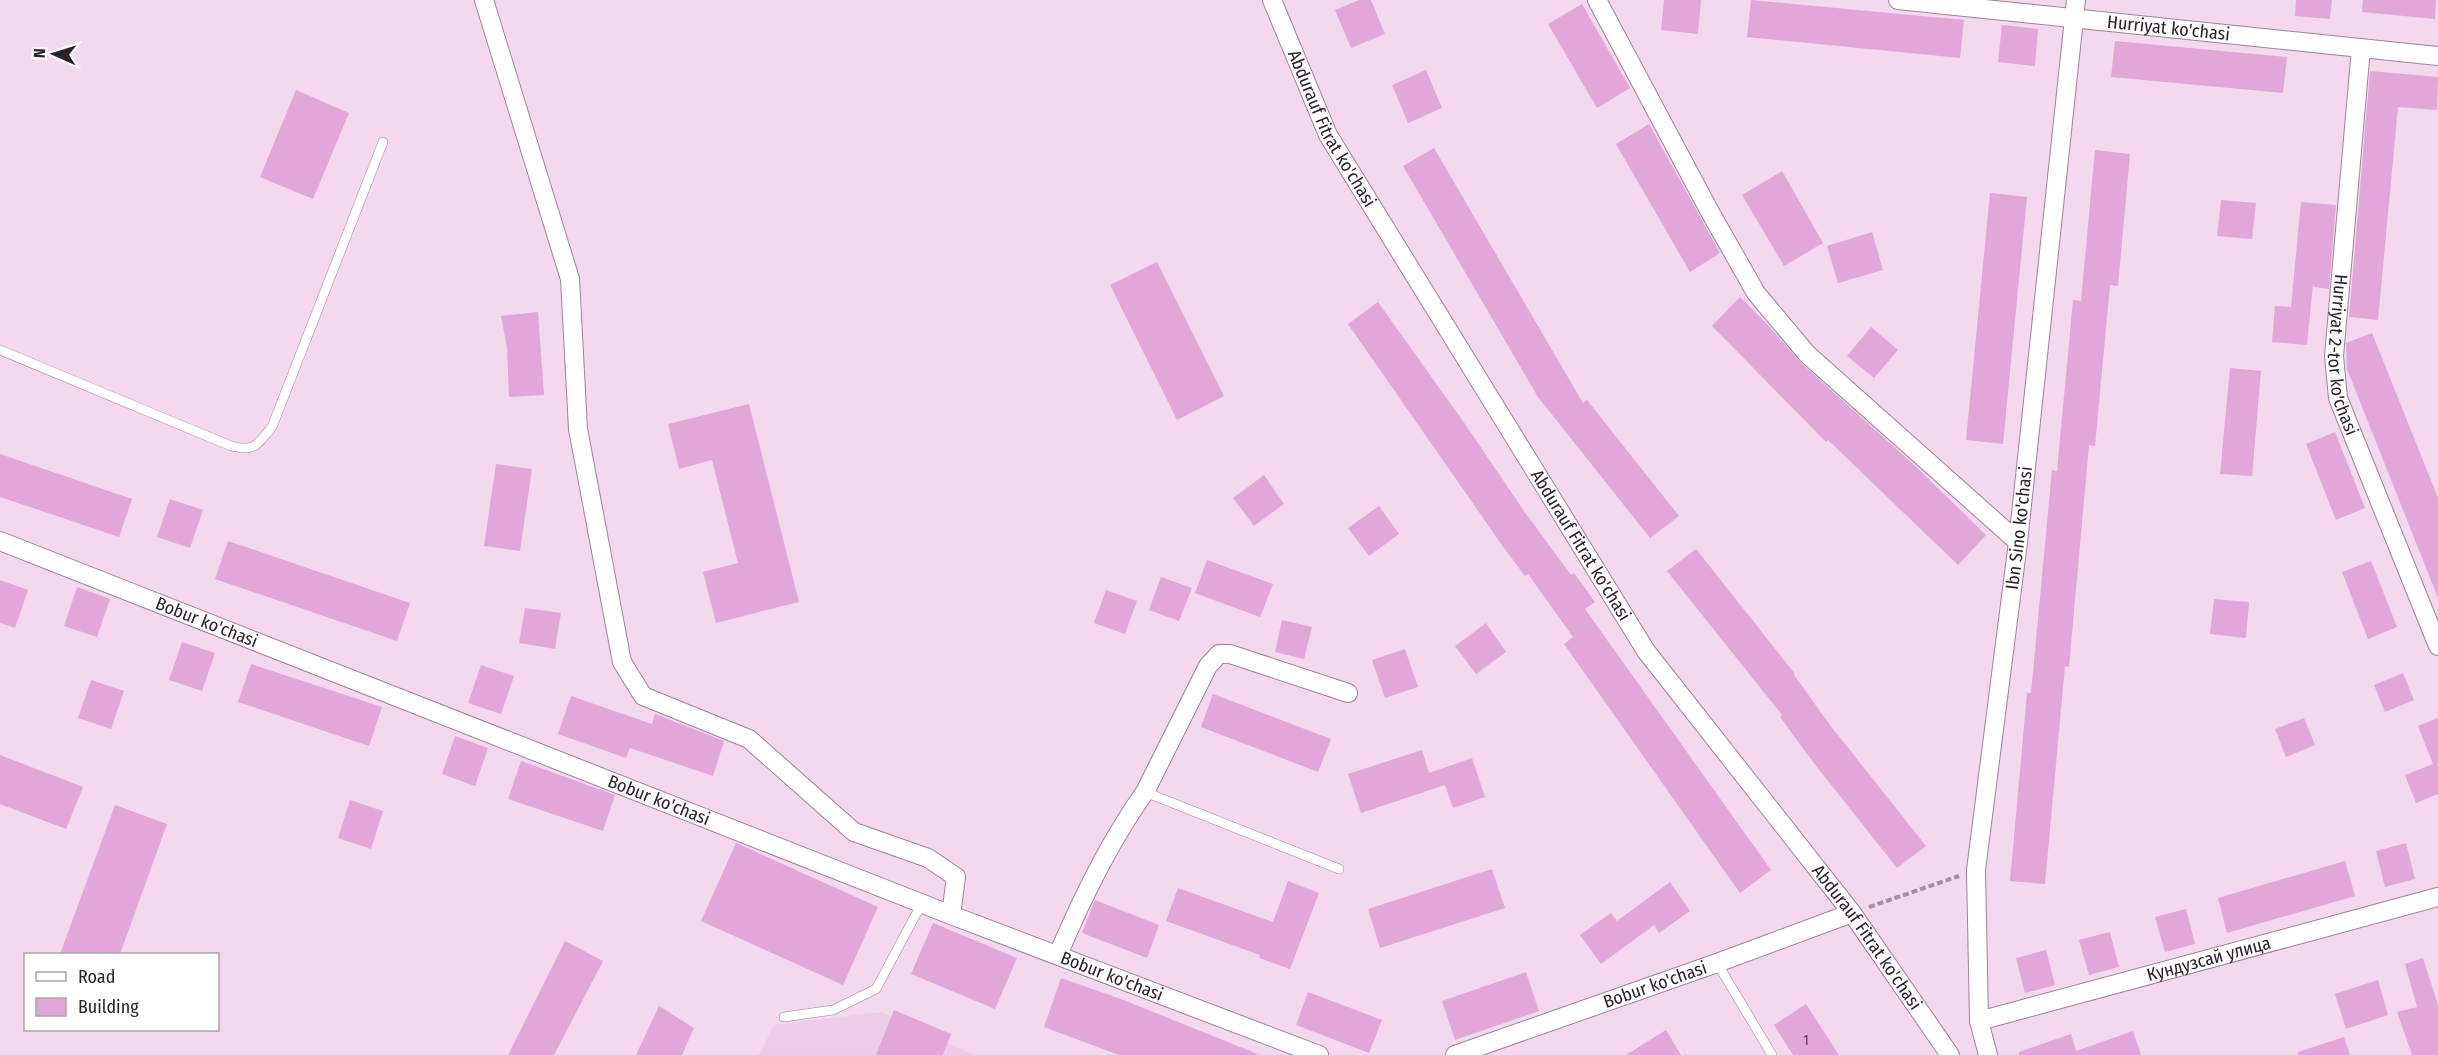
<svg xmlns="http://www.w3.org/2000/svg" width="2438" height="1055" font-family="'Fira Sans Condensed',sans-serif">
	<rect width="100%" height="100%" fill="#f3d8ee"/>
	<polygon fill="#edcce8" points="881,1012 974,1055 759,1055 774,1025"/>
	<g fill="#e1a7d8">
		<polygon points="1359,0 1371,0 1385,34 1351,48 1335,10"/>
		<polygon points="1664,0 1701,0 1698,34 1661,30"/>
		<polygon points="1751,0 1964,20 1960,58 1747,37"/>
		<polygon points="2296,0 2332,0 2330,19 2295,16"/>
		<polygon points="2363,0 2436,0 2435,19 2362,12"/>
		<polygon points="1582,4 1630,88 1597,108 1548,24"/>
		<polygon points="2002,25 2038,29 2035,66 1998,62"/>
		<polygon points="2115,41 2287,57 2283,93 2111,77"/>
		<polygon points="1426,70 1442,108 1408,123 1392,85"/>
		<polygon points="2370,71 2438,77 2437,110 2398,107 2378,320 2349,317"/>
		<polygon points="296,90 349,113 313,199 260,177"/>
		<polygon points="1649,124 1720,253 1690,272 1616,144"/>
		<polygon points="1434,148 1583,403 1587,400 1679,516 1650,538 1538,397 1403,166"/>
		<polygon points="2095,150 2130,154 2118,286 2110,285 2095,446 2089,445 2069,667 2065,666 2045,884 2010,881 2027,693 2031,693 2052,470 2057,471 2073,300 2081,301"/>
		<polygon points="1782,171 1823,243 1784,266 1742,195"/>
		<polygon points="1990,193 2027,197 2003,444 1966,440"/>
		<polygon points="2221,200 2256,203 2252,239 2217,236"/>
		<polygon points="2301,202 2336,205 2329,289 2314,287 2313,284 2307,345 2272,342 2275,306 2291,307"/>
		<polygon points="1872,232 1883,270 1838,283 1827,246"/>
		<polygon points="1157,262 1224,396 1177,420 1110,285"/>
		<polygon points="1740,297 1766,323 1800,362 1913,464 1986,535 1958,565 1828,440 1826,442 1712,326"/>
		<polygon points="1378,302 1465,424 1524,511 1571,575 1574,573 1595,602 1585,609 1771,870 1740,893 1564,644 1573,637 1528,574 1525,576 1504,548 1348,324"/>
		<polygon points="538,312 544,395 509,397 507,348 501,316"/>
		<polygon points="1871,327 1898,350 1874,378 1847,356"/>
		<polygon points="2372,333 2438,498 2438,598 2347,369 2346,343"/>
		<polygon points="2230,368 2261,371 2252,476 2220,474"/>
		<polygon points="749,404 799,602 716,623 703,572 738,563 712,460 679,469 668,424"/>
		<polygon points="2335,432 2365,508 2336,520 2306,444"/>
		<polygon points="0,454 132,499 119,537 0,497"/>
		<polygon points="496,464 532,469 520,551 484,546"/>
		<polygon points="1264,475 1284,504 1254,526 1233,498"/>
		<polygon points="170,499 203,510 190,548 157,537"/>
		<polygon points="1379,506 1399,534 1369,556 1348,528"/>
		<polygon points="228,541 410,603 397,641 215,579"/>
		<polygon points="1696,549 1795,674 1794,675 1830,725 1926,846 1897,868 1813,762 1780,717 1782,715 1667,571"/>
		<polygon points="1207,560 1273,584 1260,617 1195,593"/>
		<polygon points="2371,561 2397,627 2368,639 2342,572"/>
		<polygon points="1161,577 1192,588 1179,621 1149,610"/>
		<polygon points="0,580 28,590 15,628 0,623"/>
		<polygon points="77,587 110,599 97,637 64,626"/>
		<polygon points="1106,590 1137,601 1125,634 1094,623"/>
		<polygon points="2214,599 2249,602 2246,638 2210,634"/>
		<polygon points="525,608 561,613 555,649 519,643"/>
		<polygon points="1282,620 1312,627 1304,659 1275,652"/>
		<polygon points="1486,623 1506,652 1476,674 1455,646"/>
		<polygon points="182,642 215,653 202,691 169,680"/>
		<polygon points="1405,649 1418,687 1385,698 1372,660"/>
		<polygon points="251,664 382,707 369,746 238,702"/>
		<polygon points="481,665 514,676 501,714 468,703"/>
		<polygon points="2403,673 2414,700 2385,712 2374,685"/>
		<polygon points="91,680 124,691 111,729 78,718"/>
		<polygon points="1213,694 1331,739 1318,772 1201,727"/>
		<polygon points="571,696 652,724 655,714 724,741 713,776 630,748 626,758 558,734"/>
		<polygon points="2304,718 2315,745 2286,757 2275,729"/>
		<polygon points="2438,718 2438,794 2416,803 2405,775 2433,764 2418,726"/>
		<polygon points="455,736 488,748 475,786 442,774"/>
		<polygon points="1422,750 1429,773 1472,758 1485,797 1453,808 1445,785 1361,813 1348,774"/>
		<polygon points="0,755 83,787 66,829 0,804"/>
		<polygon points="521,761 615,795 603,831 508,799"/>
		<polygon points="350,800 383,811 371,849 338,838"/>
		<polygon points="115,805 167,824 120,954 60,954"/>
		<polygon points="736,843 878,907 843,985 701,921"/>
		<polygon points="2406,843 2415,879 2385,887 2376,851"/>
		<polygon points="2345,861 2355,896 2227,933 2218,898"/>
		<polygon points="1492,869 1505,908 1380,948 1368,909"/>
		<polygon points="1288,881 1319,893 1290,969 1259,958 1260,955 1166,921 1178,888 1273,922"/>
		<polygon points="1670,882 1690,911 1659,933 1654,925 1601,964 1580,935 1611,913 1617,921"/>
		<polygon points="1095,900 1159,925 1147,958 1082,933"/>
		<polygon points="2186,909 2195,944 2165,952 2155,917"/>
		<polygon points="933,923 1017,958 995,1009 911,974"/>
		<polygon points="2110,932 2119,967 2089,975 2079,940"/>
		<polygon points="565,941 603,961 554,1055 508,1055"/>
		<polygon points="2046,950 2055,985 2025,993 2016,958"/>
		<polygon points="2423,958 2438,1005 2438,1055 2412,1055 2397,1012 2417,1007 2405,964"/>
		<polygon points="1526,972 1539,1011 1455,1040 1442,1001"/>
		<polygon points="1061,978 1121,999 1260,1055 1119,1055 1044,1027"/>
		<polygon points="2378,980 2388,1015 2346,1029 2335,994"/>
		<polygon points="1308,992 1382,1020 1369,1053 1296,1025"/>
		<polygon points="1806,1004 1839,1055 1793,1055 1774,1025"/>
		<polygon points="659,1006 694,1028 682,1055 636,1055"/>
		<polygon points="894,1010 951,1034 943,1055 876,1055"/>
		<polygon points="1666,1030 1681,1055 1626,1055"/>
		<polygon points="2133,1031 2141,1055 2019,1055 2019,1052 2071,1034 2076,1051"/>
		<polygon points="2344,1037 2350,1055 2298,1055 2298,1052"/>
	</g>
	<g fill="none" stroke-linecap="round" stroke-linejoin="round">
		<g stroke="#9d8499" stroke-width="10">
			<g id="service">
				<path d="M0,350L231,446C255,452 257,445 272,427L383,142"/>
				<polyline points="1145,792 1339,869"/>
				<polyline points="1717,963 1772,1055"/>
				<polyline points="784,1017 833,1010 876,989 922,903"/>
			</g>
		</g>
		<g stroke="#9d8499" stroke-width="20">
			<g id="minor">
				<polyline points="484,0 570,279 578,429 622,662 643,696 749,739 854,832 928,858 956,877 951,915"/>
				<path id="s1" d="M1272,0L1328,135L1646,651L1852,913L1950,1055"/>
				<polyline points="1597,0 1710,212 1756,293 1807,354 2018,542"/>
				<path id="s2" d="M1898,0L2438,56"/>
				<path id="s3" d="M2361,48L2334,356L2338,398L2438,646"/>
				<path id="s4" d="M0,541L951,915L1319,1055"/>
				<path d="M1058,955C1082,898 1109,842 1145,792L1208,666L1219,654H1230L1348,693"/>
				<path id="s5" d="M1979,1021L2438,897"/>
				<path id="s6" d="M1455,1055L1717,963L1852,913"/>
				<path id="s7" d="M1988,1055L1979,1021L1976,870L2018,542L2076,0"/>
			</g>
		</g>
		<polyline stroke="#a48fa0" stroke-width="4" stroke-dasharray="6 3" stroke-linecap="butt" points="1869,907 1959,876"/>
		<use href="#service" stroke="#fff" stroke-width="9"/>
		<use href="#minor" stroke="#fff" stroke-width="18"/>
	</g>
	<g text-anchor="middle" dominant-baseline="central" stroke-width="6" stroke-linejoin="round" paint-order="stroke">
		<g font-size="15" fill="#584256">
			<text x="1806" y="1040">1</text>
		</g>
		<g font-size="18" fill="#2b212a" stroke="#fff">
			<text stroke="none"><textPath href="#s2" startOffset="272">Hurriyat ko'chasi</textPath></text>
			<text stroke="none"><textPath href="#s1" startOffset="142">Abdurauf Fitrat ko'chasi</textPath></text>
			<text stroke="none"><textPath href="#s3" startOffset="309">Hurriyat 2-tor ko'chasi</textPath></text>
			<text stroke="none"><textPath href="#s7" startOffset="531">Ibn Sino ko'chasi</textPath></text>
			<text stroke="none"><textPath href="#s1" startOffset="628">Abdurauf Fitrat ko'chasi</textPath></text>
			<text stroke="none"><textPath href="#s4" startOffset="222">Bobur ko'chasi</textPath></text>
			<text stroke="none"><textPath href="#s4" startOffset="708">Bobur ko'chasi</textPath></text>
			<text stroke="none"><textPath href="#s1" startOffset="1114">Abdurauf Fitrat ko'chasi</textPath></text>
			<text stroke="none"><textPath href="#s5" startOffset="238">Кундузсай улица</textPath></text>
			<text stroke="none"><textPath href="#s4" startOffset="1194">Bobur ko'chasi</textPath></text>
			<text stroke="none"><textPath href="#s6" startOffset="212">Bobur ko'chasi</textPath></text>
		</g>
	</g>
	<rect x="24" y="953" width="195" height="78" fill="#ffffff" stroke="#aaa6aa" stroke-width="1.5"/>
	<rect x="36" y="972" width="30" height="9" fill="#ffffff" stroke="#aaa6aa" stroke-width="1.5"/>
	<text x="78" y="983" font-size="18" fill="#2b212a">Road</text>
	<rect x="36" y="998" width="30" height="18" fill="#e1a7d8" stroke="#aaa6aa" stroke-width="1.5"/>
	<text x="78" y="1013" font-size="18" fill="#2b212a">Building</text>
	<g transform="translate(54 54) rotate(273)" stroke="#ffffff" stroke-width="4.5" paint-order="stroke">
	<path d="M0-4.5L10 22L0 15L-10 22Z" fill="#2b212a"/>
	<text y="-9" font-size="16" font-weight="bold" text-anchor="middle" fill="#2b212a">N</text>
	</g>
</svg>
